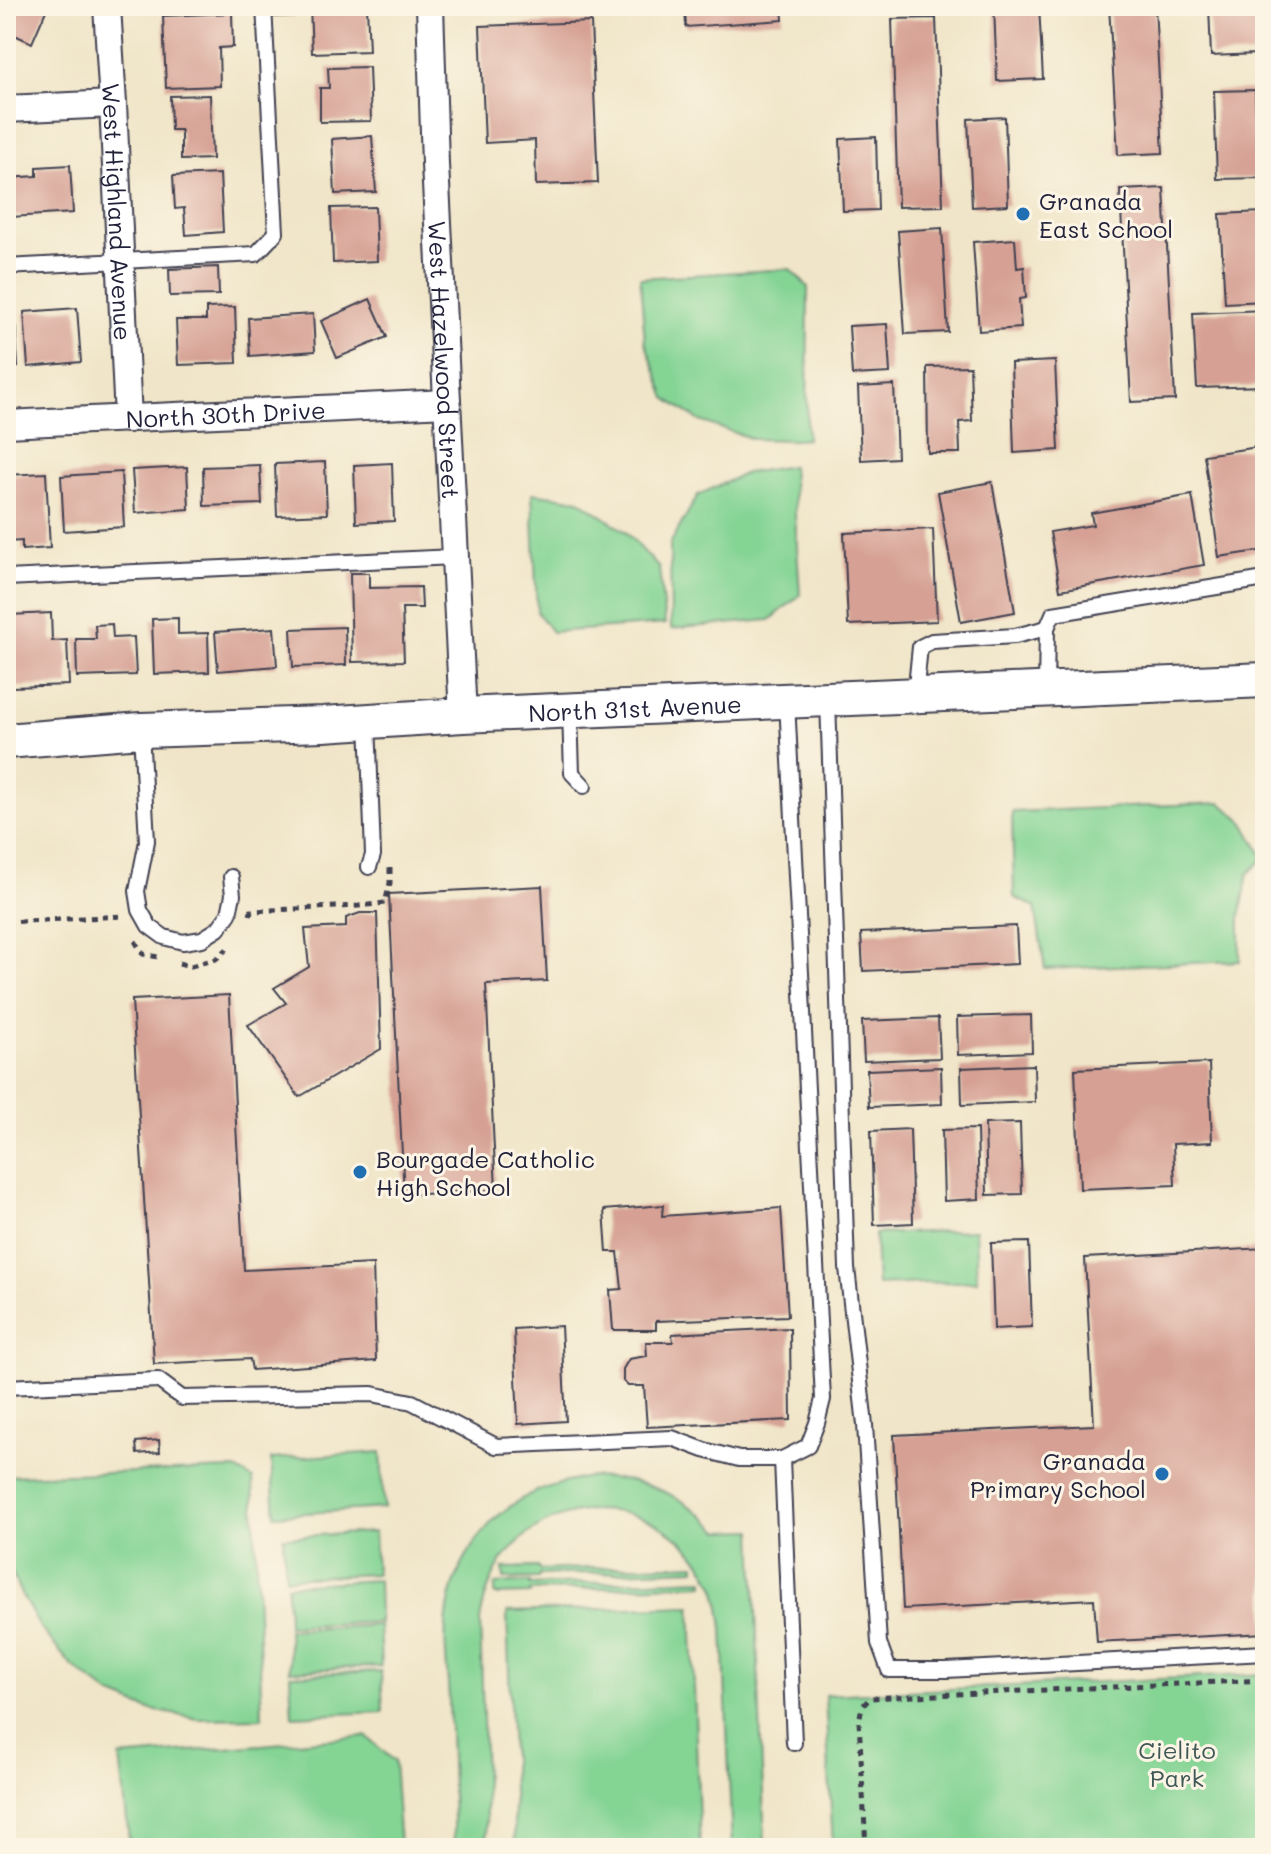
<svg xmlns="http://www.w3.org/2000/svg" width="1271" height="1854" font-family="Mali,sans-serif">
	<rect width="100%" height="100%" fill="#fcf5e5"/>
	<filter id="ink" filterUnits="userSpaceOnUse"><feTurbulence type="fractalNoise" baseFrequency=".0125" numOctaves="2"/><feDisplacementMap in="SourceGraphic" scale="16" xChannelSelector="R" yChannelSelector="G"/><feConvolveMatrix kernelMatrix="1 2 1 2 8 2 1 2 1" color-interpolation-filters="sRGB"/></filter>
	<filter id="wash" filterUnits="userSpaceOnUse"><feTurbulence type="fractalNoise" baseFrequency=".006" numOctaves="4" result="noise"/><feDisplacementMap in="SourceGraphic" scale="32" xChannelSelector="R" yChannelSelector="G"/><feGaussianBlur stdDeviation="1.8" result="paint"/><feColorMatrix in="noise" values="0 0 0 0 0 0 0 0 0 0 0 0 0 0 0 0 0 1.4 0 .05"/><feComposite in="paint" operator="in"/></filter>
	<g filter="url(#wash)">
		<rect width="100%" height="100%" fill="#f0e5c8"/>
		<g fill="#84d494" stroke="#537b68" stroke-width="2">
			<polygon points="790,269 808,287 807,439 793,440 753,439 700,421 666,398 645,342 640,278"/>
			<polygon points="792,466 800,595 770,620 671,629 670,544 698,495 746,473"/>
			<polygon points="532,493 579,500 626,532 659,568 665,624 552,632 537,612"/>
			<polygon points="1221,803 1244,823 1264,858 1248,874 1240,917 1240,961 1045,969 1035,907 1014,897 1012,812"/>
			<polygon points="975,1230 977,1281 877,1285 875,1234"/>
			<polygon points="381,1452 384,1508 275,1515 271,1459"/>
			<polygon points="236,1469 253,1479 262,1718 198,1719 147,1709 110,1694 72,1666 41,1629 20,1592 6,1558 6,1476"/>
			<path d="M588,1477C645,1478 679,1492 720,1531L753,1530L765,1848H732L723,1628C721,1614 720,1599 714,1586C677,1501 561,1482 504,1558C490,1577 484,1598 480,1620L487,1848H454C452,1799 451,1750 449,1701C448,1674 443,1642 447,1616C453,1564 487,1513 535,1492C552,1485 570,1481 588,1477Z"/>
			<polygon points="374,1532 376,1574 286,1578 283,1537"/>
			<polygon points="695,1564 695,1569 539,1575 538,1578 504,1579 503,1568 538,1567 539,1570"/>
			<polygon points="704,1579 704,1584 530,1591 530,1594 495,1595 495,1584 530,1582 530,1585"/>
			<polygon points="378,1580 379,1622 288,1626 287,1585"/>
			<polygon points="691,1606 700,1848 515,1848 507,1612"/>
			<polygon points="379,1625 381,1666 290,1671 288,1630"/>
			<polygon points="381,1671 383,1712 292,1716 290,1675"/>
			<polygon points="1265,1674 1265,1848 833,1848 825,1695"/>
			<polygon points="366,1736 394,1761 400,1848 130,1848 120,1757"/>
		</g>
		<g id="blocks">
			<g fill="#d6a194">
				<polygon points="6,6 48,6 32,43 6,31"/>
				<polygon points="272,6 295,6 295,16 273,17"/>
				<polygon points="310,6 367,6 369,51 312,53"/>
				<polygon points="685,6 782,6 783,20 686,27"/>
				<polygon points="994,6 1039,6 1043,79 997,81"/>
				<polygon points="1109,6 1155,6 1163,153 1118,155"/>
				<polygon points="1209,6 1255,6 1257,54 1211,56"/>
				<polygon points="232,13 233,47 219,48 220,86 166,88 163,16"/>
				<polygon points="936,18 943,206 898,207 892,19"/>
				<polygon points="591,22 598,183 536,185 535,140 485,143 480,26"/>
				<polygon points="369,67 371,121 320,122 320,88 329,88 328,68"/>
				<polygon points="1255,90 1256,120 1261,120 1263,178 1217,179 1214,91"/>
				<polygon points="210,95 212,159 181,160 181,130 171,130 170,96"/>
				<polygon points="1005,117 1008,205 972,207 968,119"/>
				<polygon points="372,136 376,192 335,194 332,139"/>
				<polygon points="876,137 878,210 843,211 840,139"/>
				<polygon points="70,165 73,213 11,217 8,178 37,176 37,167"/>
				<polygon points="220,174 223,232 186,235 184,208 175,209 173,176"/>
				<polygon points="1164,188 1175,400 1131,402 1120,190"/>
				<polygon points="375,207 377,261 333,263 331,208"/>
				<polygon points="1263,212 1265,301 1225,303 1220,214"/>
				<polygon points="942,228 948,332 905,334 898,231"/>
				<polygon points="1015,239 1017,268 1024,267 1026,298 1019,299 1021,328 979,331 973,242"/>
				<polygon points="218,267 219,295 170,296 169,269"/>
				<polygon points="370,299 387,337 337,358 321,321"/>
				<polygon points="235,307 237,363 178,365 176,320 206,320 206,308"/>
				<polygon points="77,308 81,362 28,367 24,312"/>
				<polygon points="1265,310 1265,386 1197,388 1193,313"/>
				<polygon points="313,314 315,351 250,356 248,318"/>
				<polygon points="6,318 15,318 18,367 6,368"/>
				<polygon points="887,324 890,373 852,375 849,326"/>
				<polygon points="1055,361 1059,450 1014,453 1011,363"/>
				<polygon points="970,366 972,421 959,422 960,453 928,453 927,367"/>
				<polygon points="894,385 897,458 861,460 858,387"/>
				<polygon points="1265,446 1265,550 1219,557 1204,455"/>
				<polygon points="325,462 327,514 277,516 275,464"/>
				<polygon points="392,463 394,521 356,523 354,465"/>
				<polygon points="260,465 262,504 204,506 203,467"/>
				<polygon points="187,467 189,509 135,513 132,470"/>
				<polygon points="121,472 124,527 64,531 61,476"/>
				<polygon points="46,473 50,548 22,550 22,541 6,542 6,475"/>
				<polygon points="992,482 1015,612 961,622 938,492"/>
				<polygon points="1192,495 1204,565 1060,590 1050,532 1093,525 1091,513"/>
				<polygon points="933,529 937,621 848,625 844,533"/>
				<polygon points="350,573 369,573 369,588 421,587 422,608 402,608 404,661 352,662"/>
				<polygon points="51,613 52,641 67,640 69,685 12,687 9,615"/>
				<polygon points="178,618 178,634 208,633 209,672 154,674 152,619"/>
				<polygon points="112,624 113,638 134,637 136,675 77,677 76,639 96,639 95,625"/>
				<polygon points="345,627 346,665 293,667 291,629"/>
				<polygon points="274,628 277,666 218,671 215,632"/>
				<polygon points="542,886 547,981 486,984 496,1190 404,1195 389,894"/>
				<polygon points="360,913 377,913 381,1049 299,1097 248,1025 286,1003 274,988 309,967 305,929 346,927 346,918"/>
				<polygon points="1016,926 1018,964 863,971 861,933"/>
				<polygon points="229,995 244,1270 373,1264 376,1361 252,1370 250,1359 154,1364 132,1000"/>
				<polygon points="1031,1015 1032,1052 958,1055 957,1017"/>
				<polygon points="938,1018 940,1058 864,1061 862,1021"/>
				<polygon points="1209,1063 1212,1142 1173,1144 1175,1185 1080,1189 1075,1069"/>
				<polygon points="1034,1065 1035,1102 962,1105 961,1068"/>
				<polygon points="941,1067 942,1104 869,1107 867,1070"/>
				<polygon points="1020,1123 1022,1194 987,1195 985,1124"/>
				<polygon points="910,1129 913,1223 874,1225 871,1131"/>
				<polygon points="977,1129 979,1199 944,1201 942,1130"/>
				<polygon points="663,1205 662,1216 781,1208 788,1316 656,1321 656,1330 613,1330 610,1290 622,1289 618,1252 607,1252 604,1210"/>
				<polygon points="1029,1242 1032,1327 994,1329 991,1243"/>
				<polygon points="1265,1248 1265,1633 1097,1642 1094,1599 903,1609 894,1435 1094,1425 1085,1258"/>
				<polygon points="561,1326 566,1421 518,1424 514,1329"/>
				<polygon points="790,1328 791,1420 647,1427 644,1386 628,1386 623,1381 623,1369 629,1359 647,1356 646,1342 673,1342 672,1334"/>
				<polygon points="159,1440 160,1452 137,1454 136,1442"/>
			</g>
		</g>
	</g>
	<g filter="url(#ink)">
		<use href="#blocks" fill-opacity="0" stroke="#413f50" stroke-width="2"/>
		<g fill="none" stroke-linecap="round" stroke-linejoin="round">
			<g stroke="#413f50" stroke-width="18">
				<g id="service">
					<polyline points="6,267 256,254 276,233 264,6"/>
					<polyline points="6,578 455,557"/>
					<polyline points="1046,689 1047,628 1053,614 1265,579"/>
					<polyline points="915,696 920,647 932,641 1015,636 1047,628"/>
					<polyline points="828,700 847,1268 865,1425 879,1643 889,1670 946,1670 1265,1653"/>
					<polyline points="570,711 572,773 584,786"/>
					<polyline points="368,721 373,855 369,867"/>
					<polyline points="141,731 147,841 137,891 140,910 149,926 164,937 183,942 202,939 218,929 229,914 233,895 231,877"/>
					<polyline points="6,1387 158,1380 182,1398 372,1394 412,1402 496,1446 672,1438 704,1450 739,1459 782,1459 808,1446 817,1423 823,1399 787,702"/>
					<polyline points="782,1459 794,1743"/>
				</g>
			</g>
			<g stroke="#413f50" stroke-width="30">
				<g id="minor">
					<path id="s1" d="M107,6L113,104L128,419"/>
					<path id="s2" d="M430,6L435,164L463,715"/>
					<polyline points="6,109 113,104"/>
					<path id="s3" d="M6,424L447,403"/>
				</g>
			</g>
			<g stroke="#413f50" stroke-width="38">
				<g id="tertiary">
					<path id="s4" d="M6,741L141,730L323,724L463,715L1265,680"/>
				</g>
			</g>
			<g stroke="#413f50" stroke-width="5" stroke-dasharray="6 6" stroke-linecap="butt">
				<polyline points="250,915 251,911 359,906 385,903 390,883 390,868"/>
				<polyline points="6,922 124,916"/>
				<polyline points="135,941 143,954 158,957"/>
				<polyline points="179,963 191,966 216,959 227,949"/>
				<polyline points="866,1848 859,1721 862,1707 870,1698 1265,1680"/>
			</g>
			<use href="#service" stroke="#fff" stroke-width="14"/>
			<use href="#minor" stroke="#fff" stroke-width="26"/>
			<use href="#tertiary" stroke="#fff" stroke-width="34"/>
		</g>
	</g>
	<g fill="#1f6fb2" stroke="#fcf5e5" stroke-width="3">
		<circle cx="1023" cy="214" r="8"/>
		<circle cx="360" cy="1172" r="8"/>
		<circle cx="1162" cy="1474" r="8"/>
	</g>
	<g text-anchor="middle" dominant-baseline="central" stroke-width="6" stroke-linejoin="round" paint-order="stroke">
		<g font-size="24" fill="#22223b" stroke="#fcf5e5" text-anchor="start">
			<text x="1039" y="200">Granada<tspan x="1039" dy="28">East School</tspan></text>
			<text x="376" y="1158">Bourgade Catholic<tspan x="376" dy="28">High School</tspan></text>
			<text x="1146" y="1460" text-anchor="end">Granada<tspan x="1146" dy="28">Primary School</tspan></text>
		</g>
		<g font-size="24" fill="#22223b" stroke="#fcf5e5">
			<text stroke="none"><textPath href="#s1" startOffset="206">West Highland Avenue</textPath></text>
			<text stroke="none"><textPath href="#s2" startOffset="354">West Hazelwood Street</textPath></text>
			<text stroke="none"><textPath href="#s3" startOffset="220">North 30th Drive</textPath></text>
			<text stroke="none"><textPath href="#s4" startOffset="630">North 31st Avenue</textPath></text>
		</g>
		<g font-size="24" fill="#3f5756" stroke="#fcf5e5">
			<text x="1177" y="1749">Cielito<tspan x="1177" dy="28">Park</tspan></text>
		</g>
	</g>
	<rect width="1271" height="1854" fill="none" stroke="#fcf5e5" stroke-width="32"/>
</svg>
